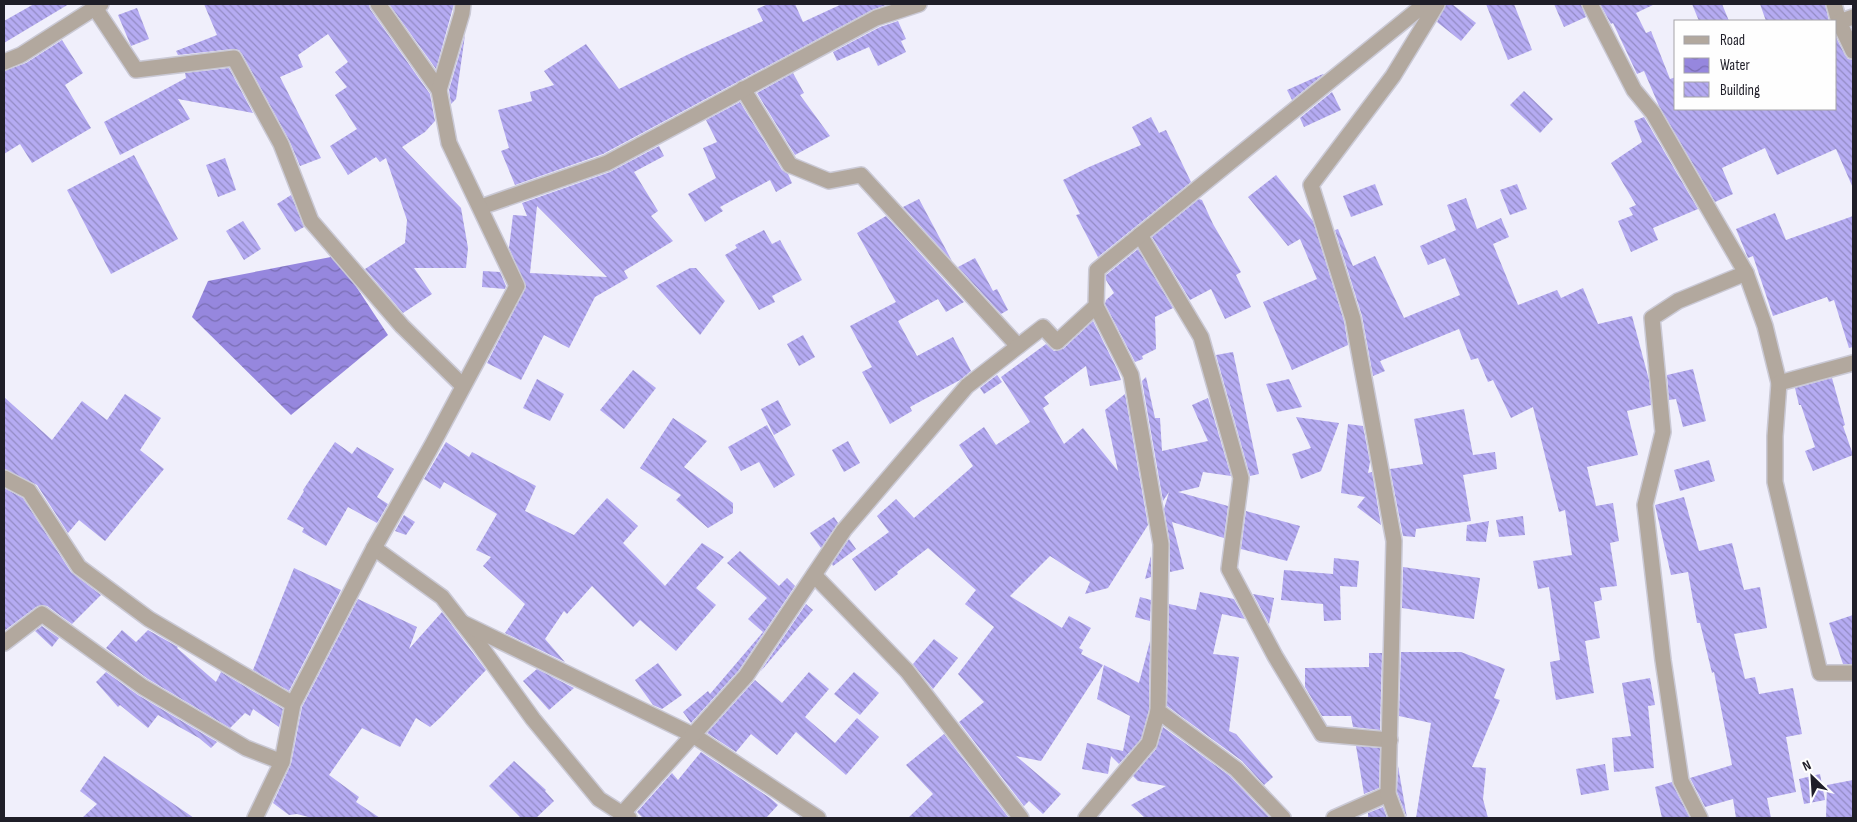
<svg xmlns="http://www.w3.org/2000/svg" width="1857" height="822" font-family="'Sofia Sans Condensed',sans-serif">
	<defs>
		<pattern id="water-waves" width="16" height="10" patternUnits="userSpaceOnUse" patternTransform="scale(1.25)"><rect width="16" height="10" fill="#9687de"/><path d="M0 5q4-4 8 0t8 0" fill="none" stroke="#7a6eb4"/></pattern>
		<pattern id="building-back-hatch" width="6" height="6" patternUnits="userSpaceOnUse" patternTransform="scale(1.25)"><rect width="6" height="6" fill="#b5abf2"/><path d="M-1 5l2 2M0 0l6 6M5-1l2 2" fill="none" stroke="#938bc4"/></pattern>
	</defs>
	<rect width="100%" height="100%" fill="#f0effb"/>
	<polygon fill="url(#water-waves)" points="336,256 388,335 291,415 192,317 208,281"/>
	<g fill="url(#building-back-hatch)" fill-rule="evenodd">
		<polygon points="34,4 69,4 4,43 4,21"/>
		<polygon points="204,4 369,4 370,9 430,94 435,121 425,132 402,147 461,208 468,248 466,268 414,268 432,294 403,313 365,269 405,243 407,220 386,158 380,162 376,157 348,175 330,146 357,129 335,95 347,87 335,72 348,62 328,34 298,55 303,67 280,77 321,158 300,166 289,140 242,54 239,50 233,49 178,55 176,51 217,35"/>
		<polygon points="389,4 454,4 436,69"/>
		<polygon points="768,4 795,4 803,22 842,4 889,4 872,10 603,154 515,185 501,151 509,148 498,110 532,101 530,92 554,85 544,71 586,44 619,89 687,55 763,21 757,9"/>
		<polygon points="1446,4 1452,4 1476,23 1461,41 1437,22"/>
		<polygon points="1486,4 1514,4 1532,50 1508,60"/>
		<polygon points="1554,4 1581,4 1586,17 1564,27"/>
		<polygon points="1600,4 1655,4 1636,13 1646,33 1651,31 1670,79 1676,77 1676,109 1836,109 1836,37 1845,55 1848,59 1853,60 1853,188 1836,149 1777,175 1765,148 1722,168 1733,194 1715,202 1659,106 1644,71 1637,74 1613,23 1611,24"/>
		<polygon points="1692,4 1722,4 1729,21 1699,21"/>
		<polygon points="1760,4 1825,4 1829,21 1766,21"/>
		<polygon points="137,8 149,39 131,46 118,15"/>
		<polygon points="898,21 906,39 901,41 906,52 878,66 869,47 837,61 833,52 880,27"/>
		<polygon points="465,35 456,99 451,104 449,90"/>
		<polygon points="62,40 83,73 65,85 91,128 32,163 20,144 4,154 4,71 26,63"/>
		<polygon points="229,68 253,113 178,99 190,119 120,155 104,122 186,78 185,73"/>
		<polygon points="793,73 804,93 800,95 830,136 795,155 757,93"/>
		<polygon points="1323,74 1324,74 1292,100 1287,90"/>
		<polygon points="1524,91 1553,119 1540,133 1510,105"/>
		<polygon points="1332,92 1341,110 1304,127 1300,118"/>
		<polygon points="740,102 782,170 788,174 792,183 776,192 770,180 720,207 723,211 705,222 688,194 716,178 703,148 717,142 706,120"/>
		<polygon points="1151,117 1159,133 1166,130 1191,182 1098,257 1076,215 1080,214 1063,180 1089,167 1141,145 1132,127"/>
		<polygon points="1644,117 1698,209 1653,228 1658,240 1631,252 1618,221 1633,215 1629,208 1636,205 1611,163 1642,142 1634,121"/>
		<path d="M659,146L664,156L634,172L658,211L651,216L673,241L624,271L628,278L595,297L569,348L544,335L521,380L487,363L526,287L509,248L513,215L527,216L522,203L610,172ZM537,206L556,225L607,277L530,273Z"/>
		<polygon points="134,155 178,239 111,274 67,190"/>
		<polygon points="225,158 236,190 218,197 206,165"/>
		<polygon points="1276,175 1313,221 1344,321 1348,345 1292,370 1263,302 1317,279 1300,239 1288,246 1248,197"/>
		<polygon points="1375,184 1383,205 1351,217 1343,196"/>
		<polygon points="1517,184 1527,209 1510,215 1500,190"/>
		<polygon points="291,195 304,227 295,232 277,204"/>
		<polygon points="1466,198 1477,229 1501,218 1509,237 1493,244 1518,305 1557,290 1561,298 1583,288 1598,324 1632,316 1649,380 1651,405 1627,411 1638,455 1587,467 1596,506 1613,503 1619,541 1610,543 1617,586 1600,588 1602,600 1594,602 1600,638 1585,641 1594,693 1556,700 1550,662 1560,660 1549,587 1538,589 1533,561 1572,555 1565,510 1559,512 1533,407 1511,418 1493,380 1488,382 1478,358 1471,360 1459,329 1380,361 1385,371 1373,376 1362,316 1335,230 1338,229 1353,266 1375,256 1404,318 1460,295 1445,258 1428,265 1420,246 1456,230 1447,205"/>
		<polygon points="919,199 952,261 903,207"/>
		<polygon points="1199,199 1202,200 1213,224 1241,272 1236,275 1251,307 1225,319 1211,289 1190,300 1152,237"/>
		<polygon points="1775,213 1786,240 1853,216 1853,347 1849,348 1834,300 1829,302 1827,297 1773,316 1753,256 1748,258 1736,229"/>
		<polygon points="886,216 964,302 946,312 938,299 898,321 917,356 953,337 971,371 960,380 910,407 912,411 890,424 862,372 872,367 850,326 896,302 857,233"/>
		<polygon points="243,221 261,249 244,260 226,231"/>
		<polygon points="764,230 772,244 780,240 802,280 772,296 775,302 759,310 725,255 737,248 735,245"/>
		<polygon points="1138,249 1173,308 1155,317 1156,349 1142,356 1143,359 1135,362 1105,304 1106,300 1114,293 1106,280 1106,275"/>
		<polygon points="975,258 993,291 997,289 1008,310 1001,314 958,267"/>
		<polygon points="690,268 696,268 725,301 700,335 656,286"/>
		<polygon points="483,271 500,272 506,286 505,289 482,287"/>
		<polygon points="1093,321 1118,371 1121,380 1090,386 1086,366 1044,397 1049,404 1043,408 1064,444 1083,428 1118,471 1105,410 1125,394 1148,525 1108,588 1085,594 1090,582 1050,556 1010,596 1062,628 1069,616 1091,628 1079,648 1083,650 1081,654 1103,665 1041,761 1016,756 1061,794 1043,814 1029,801 1024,806 959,722 984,702 958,674 994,627 965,604 976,590 928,548 897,572 898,574 875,591 852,559 889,532 877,516 896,499 914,518 973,466 959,445 984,427 996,445 1030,422 1001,377 1046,344 1054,351 1063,349"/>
		<polygon points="803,335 815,357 799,366 787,344"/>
		<polygon points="1233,352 1259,474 1250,476 1216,355"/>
		<polygon points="1693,369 1706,421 1683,427 1676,399 1669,400 1667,375"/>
		<polygon points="633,370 656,388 624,429 600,410"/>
		<polygon points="997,375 1002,382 984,394 980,388"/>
		<polygon points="1146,377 1155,418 1160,418 1162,451 1208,441 1192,405 1208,398 1231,476 1203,472 1199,487 1178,492 1228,506 1224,538 1172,522 1184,569 1170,572 1170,543 1164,509 1169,492 1163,501 1142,381"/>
		<polygon points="1832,378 1845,425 1843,426 1853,455 1813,471 1805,451 1815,447 1801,405 1799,405 1795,388"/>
		<polygon points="537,379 564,394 550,421 523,408"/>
		<polygon points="1289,379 1302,407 1277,412 1266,384"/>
		<polygon points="125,394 161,418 140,450 164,469 105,541 79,520 68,533 37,485 4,469 4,397 52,440 82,401 107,420"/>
		<polygon points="778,400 791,425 774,435 761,409"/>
		<polygon points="1464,409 1473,455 1495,452 1497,469 1463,475 1471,521 1416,529 1415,537 1403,536 1390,469 1423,464 1414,419"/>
		<polygon points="1296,417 1339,423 1321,471 1301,479 1292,454 1311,448"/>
		<polygon points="673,418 707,441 684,467 733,503 733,513 708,528 676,500 681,495 640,468"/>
		<polygon points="1348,424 1363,426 1370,462 1368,473 1372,472 1381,525 1357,507 1365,497 1341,493"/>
		<polygon points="767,425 795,475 774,488 759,462 741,471 728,447"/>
		<polygon points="848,441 860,463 844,472 832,450"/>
		<polygon points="335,442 352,454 357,447 394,469 377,497 388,504 377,523 348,507 326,546 302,532 304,528 287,519 304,491 303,490"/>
		<polygon points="446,442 469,457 472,452 536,486 525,511 574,535 607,498 638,526 623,543 665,586 702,543 724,557 696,588 716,605 676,651 640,620 633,627 592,586 567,614 564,611 545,639 565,662 505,633 525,604 483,566 491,557 476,550 497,514 444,482 440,489 424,479"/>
		<polygon points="1709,460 1715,481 1680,491 1674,470"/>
		<polygon points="4,488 23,498 71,572 101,595 72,624 47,606 41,605 36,607 4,631"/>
		<polygon points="1684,497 1699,551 1732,543 1744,590 1760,587 1767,628 1734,634 1745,679 1755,677 1759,694 1793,688 1802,734 1786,737 1796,792 1767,798 1771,818 1736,818 1733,799 1705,807 1690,778 1732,765 1714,672 1712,673 1700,623 1697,623 1688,572 1671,575 1655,505"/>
		<polygon points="1246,511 1300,526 1287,561 1241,549"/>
		<polygon points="404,515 415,522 406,535 395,531"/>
		<polygon points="1523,516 1525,535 1499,537 1496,520"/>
		<polygon points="834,517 838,523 821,548 810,533"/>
		<polygon points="1489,521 1486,542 1466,541 1467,525"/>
		<polygon points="849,539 856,549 833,566 832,564"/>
		<polygon points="740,551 779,586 787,578 795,586 739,670 691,723 683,712 708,691 710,694 763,632 748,619 767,598 727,563"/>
		<polygon points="1151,556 1151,577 1145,579"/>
		<polygon points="1334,558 1359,561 1357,587 1340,586 1341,620 1324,621 1323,604 1281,600 1284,570 1333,574"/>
		<polygon points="1403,567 1480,578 1474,619 1402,608"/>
		<polygon points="294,568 341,590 289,691 253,670"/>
		<polygon points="1200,592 1234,599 1245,619 1222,614 1213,654 1239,657 1229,731 1236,734 1273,777 1264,785 1242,761 1167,706 1169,604 1196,610"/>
		<polygon points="1253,594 1274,598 1269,624"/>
		<polygon points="1140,597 1151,600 1150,621 1135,617"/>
		<polygon points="358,599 417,627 409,649 442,612 486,670 441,717 430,727 416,718 400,747 362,728 329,775 359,797 356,802 380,818 312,818 297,814 289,815 273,803 291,764 302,707"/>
		<polygon points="806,604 813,610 760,672"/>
		<polygon points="1853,615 1853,664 1843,664 1829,623"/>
		<polygon points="42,626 59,638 52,647 35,631"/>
		<polygon points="122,630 136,642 148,630 178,647 177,648 216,682 221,672 283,709 279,727 253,709 250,716 245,713 230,728 148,679 106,648"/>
		<polygon points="934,639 958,658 933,689 913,664"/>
		<polygon points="1150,641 1149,710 1141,739 1119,764 1111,756 1108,774 1082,769 1087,743 1123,751 1130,716 1097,699 1104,665 1139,683"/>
		<polygon points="1401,652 1461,652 1505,669 1494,698 1500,700 1472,767 1486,768 1483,799 1488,818 1416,818 1431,723 1399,716"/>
		<polygon points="1369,653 1382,653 1380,730 1353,727 1351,716 1322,716 1305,687 1305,668 1369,667"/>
		<polygon points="658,663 682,695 662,709 653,705 635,680"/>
		<polygon points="537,669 574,688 549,710 523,681"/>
		<polygon points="106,672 138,695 217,742 211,748 199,738 158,715 148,728 120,705 118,707 96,682"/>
		<polygon points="809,672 829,689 805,717 835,743 857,718 879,737 846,775 796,732 777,755 751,734 736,752 707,733 755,680 782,703"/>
		<polygon points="854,672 879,693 860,715 834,694"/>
		<polygon points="1650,678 1655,705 1648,706 1654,768 1614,772 1612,738 1631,736 1622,683"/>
		<polygon points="1163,727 1230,776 1270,818 1145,818 1131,805 1166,786 1138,781 1133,776 1156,749"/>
		<polygon points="944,734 1009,818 908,818 933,794 906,765"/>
		<polygon points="1356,746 1380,748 1379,788 1364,794"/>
		<polygon points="701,752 770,798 778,805 766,818 643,818 637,812 672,773 678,780"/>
		<polygon points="104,756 194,818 82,818 97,804 80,791"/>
		<polygon points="514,761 546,790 545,791 554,801 536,818 521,818 489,786"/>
		<polygon points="1605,764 1609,790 1581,795 1576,769"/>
		<polygon points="1398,766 1407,818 1397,792"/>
		<polygon points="1820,774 1825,800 1804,804 1799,779"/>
		<polygon points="1853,780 1853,818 1826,818 1827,785"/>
		<polygon points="1672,782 1673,785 1690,818 1662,818 1655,787"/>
		<polygon points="1383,807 1387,818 1368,818 1368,813"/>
	</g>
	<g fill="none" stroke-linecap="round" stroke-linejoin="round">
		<g stroke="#cac9d5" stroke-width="18">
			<g id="minor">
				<polyline points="378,4 439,90"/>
				<polyline points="1590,4 1634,90 1653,113 1746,273 1765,326 1779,383 1775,436 1775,482 1820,673 1853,673"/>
				<polyline points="1834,4 1839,22"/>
				<polyline points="95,8 136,70 234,58 281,144 311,221 402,326 463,386"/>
				<polyline points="1853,17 1839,22 1853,51"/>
				<polyline points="4,62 21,55 101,4"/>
				<polyline points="743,89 790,165 829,181 861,175 1018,346"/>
				<polyline points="481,207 607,163 876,18 919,4"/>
				<polyline points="1140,235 1201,337 1241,478 1229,569 1275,656 1322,734 1390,740"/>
				<polyline points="1096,306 1131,375 1161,544 1158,711 1236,769 1283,818"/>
				<polyline points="1779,383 1853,363"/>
				<polyline points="4,478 29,491 79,567 149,619 293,704"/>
				<polyline points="374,548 442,597 481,647 533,719 599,799 629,818"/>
				<polyline points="814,575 907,671 1021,818"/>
				<polyline points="463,623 693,735 818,818"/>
				<polyline points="4,643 42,614 143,687 246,748 282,762"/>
				<polyline points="622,814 746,676 844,530 967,386 1043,327 1057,342 1096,306 1097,270 1425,4"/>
				<polyline points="255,818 282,762 293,704 374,548 431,447 517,286 449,143 439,90 462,13 463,4"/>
				<polyline points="1086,818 1149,743 1158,711"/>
				<polyline points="1334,818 1388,794"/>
				<polyline points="1397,818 1388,794 1394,541 1353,319 1311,185 1393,76 1437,4"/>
				<polyline points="1700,818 1681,781 1663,660 1645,505 1663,432 1652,318 1678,301 1746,273"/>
			</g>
		</g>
		<use href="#minor" stroke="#b2a89e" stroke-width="15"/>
	</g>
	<rect width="1857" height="822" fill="none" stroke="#1f1e28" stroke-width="10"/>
	<rect x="1674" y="20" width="162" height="90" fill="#fefefe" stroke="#a5a4a8"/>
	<rect x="1684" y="36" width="25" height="8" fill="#b2a89e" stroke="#a5a4a8"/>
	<text x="1720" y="45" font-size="15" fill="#1f1e28">Road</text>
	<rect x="1684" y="58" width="25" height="15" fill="url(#water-waves)" stroke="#a5a4a8"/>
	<text x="1720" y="70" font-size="15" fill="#1f1e28">Water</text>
	<rect x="1684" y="82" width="25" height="15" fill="url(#building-back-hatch)" stroke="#a5a4a8"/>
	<text x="1720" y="95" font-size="15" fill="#1f1e28">Building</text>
	<g transform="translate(1812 777) rotate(335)" stroke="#fefefe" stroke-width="4" paint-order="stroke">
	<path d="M0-4L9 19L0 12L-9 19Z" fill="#1f1e28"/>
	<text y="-8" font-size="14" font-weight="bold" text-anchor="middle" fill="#1f1e28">N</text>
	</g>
</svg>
